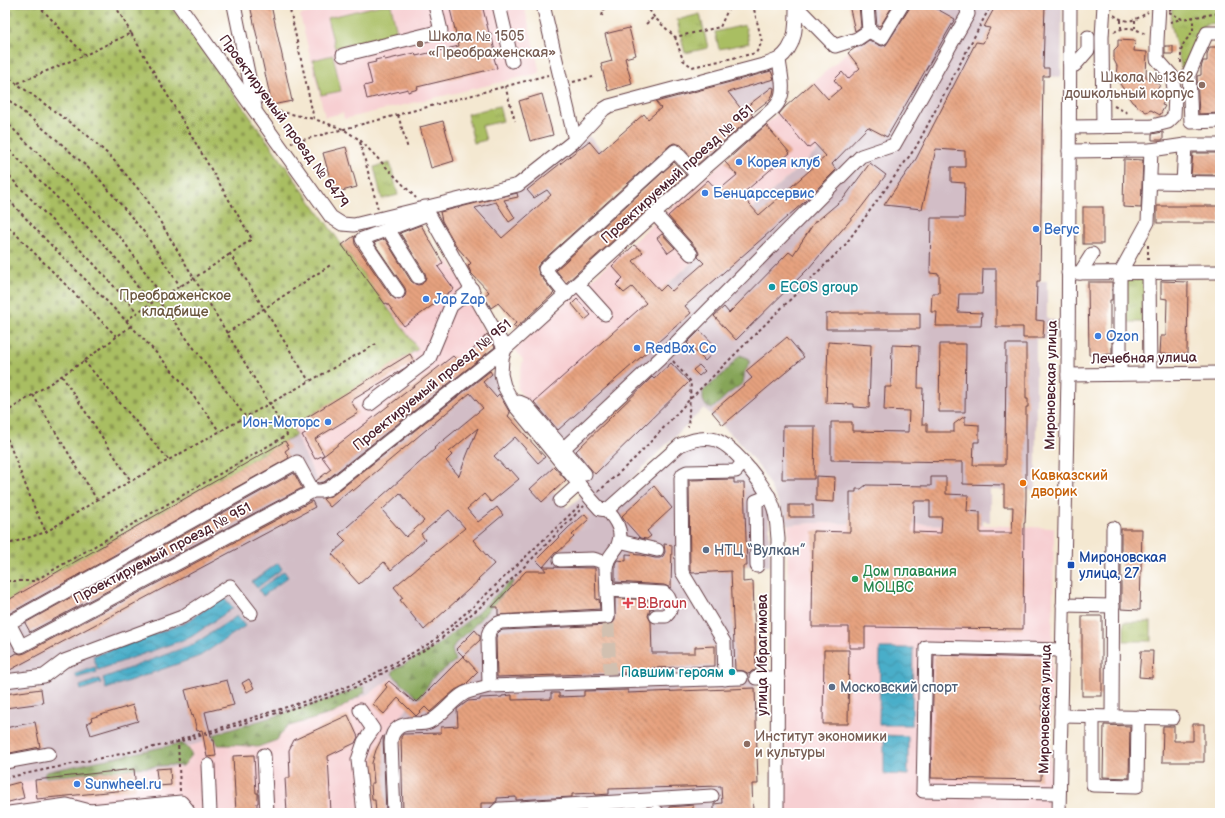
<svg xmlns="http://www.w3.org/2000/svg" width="1225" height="818" font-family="'Balsamiq Sans',sans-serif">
	<defs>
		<pattern id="grass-tufts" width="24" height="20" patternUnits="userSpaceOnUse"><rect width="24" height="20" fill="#a9be62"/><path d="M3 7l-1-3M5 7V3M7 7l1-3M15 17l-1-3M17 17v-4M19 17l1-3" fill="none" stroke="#8c9a51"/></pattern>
		<pattern id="forest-firs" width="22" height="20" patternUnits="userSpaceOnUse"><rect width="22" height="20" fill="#86a558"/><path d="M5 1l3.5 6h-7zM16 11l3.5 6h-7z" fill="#708649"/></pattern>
		<pattern id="cemetery-stones" width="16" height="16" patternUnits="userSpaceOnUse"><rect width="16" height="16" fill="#a9be62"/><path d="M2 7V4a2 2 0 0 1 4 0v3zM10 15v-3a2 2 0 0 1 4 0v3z" fill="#8c9a51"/></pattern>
		<pattern id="water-waves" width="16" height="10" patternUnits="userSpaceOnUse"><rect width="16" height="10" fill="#4aaec9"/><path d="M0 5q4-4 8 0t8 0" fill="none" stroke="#408da3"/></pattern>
		<pattern id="building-back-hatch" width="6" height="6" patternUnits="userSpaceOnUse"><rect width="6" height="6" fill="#e6a27f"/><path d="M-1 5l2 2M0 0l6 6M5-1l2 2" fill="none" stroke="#bc8368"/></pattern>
	</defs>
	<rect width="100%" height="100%" fill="#fff"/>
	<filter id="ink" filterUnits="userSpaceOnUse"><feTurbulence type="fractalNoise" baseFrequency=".025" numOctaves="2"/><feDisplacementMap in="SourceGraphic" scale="8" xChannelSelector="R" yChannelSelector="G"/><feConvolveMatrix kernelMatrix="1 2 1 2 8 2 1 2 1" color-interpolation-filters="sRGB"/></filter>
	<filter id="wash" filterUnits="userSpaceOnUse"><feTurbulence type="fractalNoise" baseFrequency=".012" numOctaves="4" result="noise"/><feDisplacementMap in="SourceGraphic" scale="16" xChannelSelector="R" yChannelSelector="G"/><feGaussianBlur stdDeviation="0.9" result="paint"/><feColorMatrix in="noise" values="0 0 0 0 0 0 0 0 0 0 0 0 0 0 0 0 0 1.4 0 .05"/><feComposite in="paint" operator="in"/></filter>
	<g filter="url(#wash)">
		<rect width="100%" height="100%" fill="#f4e8d1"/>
		<g fill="#f7cfd2">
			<polygon points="341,5 524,5 540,73 344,119 343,113 325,117 300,15"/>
			<polygon points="858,43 883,69 861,112 530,406 517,388 523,360 515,349 656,221"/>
			<polygon points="449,260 475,303 471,308 486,335 468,355 459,362 463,368 316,481 291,427 357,388 418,349 385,304"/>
			<polygon points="813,523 983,525 1054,528 1050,813 785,813 788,525"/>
			<polygon points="392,678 415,700 407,708 372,763 374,783 372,783 375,800 376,813 5,813 5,786 35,780 134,769 156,769 183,767 182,748 368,694"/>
		</g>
		<g fill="#d2bdc6">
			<polygon points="849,5 1062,5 1061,77 1043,76 1040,281 1047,281 1047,319 1055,320 1055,340 1036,339 1036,490 990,490 990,522 983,521 983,525 813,523 788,525 784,514 762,471 739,442 704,408 598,511 604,519 666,466 687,450 703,445 715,446 750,477 769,513 770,566 743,566 743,582 753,581 758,784 752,784 725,803 714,803 714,813 376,813 375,800 372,800 371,783 374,783 372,763 376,750 390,727 415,700 392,678 368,694 332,711 280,726 204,742 182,748 183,767 156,769 134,769 35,780 5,786 5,602 296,435 317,481 463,368 459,362 468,355 476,364 487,368 496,379 511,413 508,416 566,480 553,492 567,508 586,493 525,411 861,112 883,69 858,43"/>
			<polygon points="770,69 774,74 772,87 778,91 770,99 751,114 756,120 708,158 655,101"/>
			<polygon points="589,136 602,151 502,238 478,211 448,238 446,234 439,209 523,188"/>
		</g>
		<g fill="url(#grass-tufts)" stroke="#7a6e46">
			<polygon points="1172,5 1220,5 1220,23 1205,24 1183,75 1171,23"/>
			<polygon points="700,14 708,48 685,53 677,20"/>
			<polygon points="499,106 503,121 482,126 486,140 474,143 467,114"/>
			<polygon points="390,163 398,195 382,199 374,167"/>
			<polygon points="1125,277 1144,277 1145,322 1126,322"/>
			<rect x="1124" y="622" width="27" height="19"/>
		</g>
		<g fill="url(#forest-firs)" stroke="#686242">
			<polygon points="740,355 748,358 750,364 745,371 743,383 728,394 712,409 706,406 703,400 703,391 723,374"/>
			<polygon points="512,580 514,582 471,629 455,644 452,649 455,661 433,678 420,697 416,697 392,674 394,670 435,647 477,613"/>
			<polygon points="361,687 364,687 365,692 334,713 286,727 277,740 258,747 235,745 218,745 213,735 331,699"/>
			<polygon points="182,743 188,748 192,755 183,766 168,765 46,777 44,775 46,772"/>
		</g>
		<polygon fill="url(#cemetery-stones)" stroke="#7a6e46" points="5,5 170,5 342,245 418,349 357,388 292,426 296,435 5,602"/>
		<g fill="#a9be62" stroke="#7a6e46">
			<polygon points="381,5 391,5 397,33 335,48 327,18"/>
			<polygon points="745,25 749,43 719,49 715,32"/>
			<polygon points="333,55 341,91 321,95 313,60"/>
		</g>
		<g fill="url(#water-waves)" stroke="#4a667a">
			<polygon points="278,563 282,569 257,588 252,582"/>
			<polygon points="284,571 288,577 263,596 259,590"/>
			<polygon points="224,597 233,608 191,637 98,670 93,656 185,623"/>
			<polygon points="237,616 245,626 200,656 106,689 103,678 194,644"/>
			<polygon points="880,648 913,648 912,725 879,725"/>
			<polygon points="95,667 97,672 77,678 75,674"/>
			<polygon points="99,679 101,683 81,690 80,686"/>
			<polygon points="884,735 908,736 908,775 884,774"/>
		</g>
		<g id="blocks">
			<g fill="url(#building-back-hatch)" fill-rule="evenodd">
				<polygon points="250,5 271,5 292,101 272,105"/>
				<polygon points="449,5 482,5 489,33 491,33 493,42 496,57 494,58 497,68 417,87 418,89 408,92 408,89 367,99 364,86 372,84 367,64 376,62 375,60 384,58 385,60 415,53 416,56 459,46"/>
				<polygon points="849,5 859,5 861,27 855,31"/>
				<polygon points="875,5 893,5 881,25 877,26"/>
				<polygon points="910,5 930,5 955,19 887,137 868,127 832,164 836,170 803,203 685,306 691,313 558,430 534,402 646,303 632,287 624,293 616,285 623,278 612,266 634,245 643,252 633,261 660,291 666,285 672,291 704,263 698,257 699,253 697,249 668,216 708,180 718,191 737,175 725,162 766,125 790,153 741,195 759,215 826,156 814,143 808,148 779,114 785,107 813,82 828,99 841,88 834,80 842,72 848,79 860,68 848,53 855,48 861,46 869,40 879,45 882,46 886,45 909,9"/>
				<polygon points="996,5 1045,5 1043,68 1049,68 1049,76 1043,76 1040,281 1037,281 1036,320 1044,321 1043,338 1023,338 1023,327 996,327 996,269 983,269 982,294 959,294 958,312 982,313 981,326 936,326 937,312 931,312 932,293 939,293 939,274 930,273 931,218 964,218 965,183 951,182 951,167 965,167 965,151 936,149 922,209 884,205 916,159 976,42 983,43 990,28 984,27"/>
				<polygon points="629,28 636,55 625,58 632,84 608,91 601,64 612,61 605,34"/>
				<polygon points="1118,40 1135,41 1134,51 1147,52 1146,77 1160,85 1157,90 1167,96 1162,105 1165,106 1160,115 1151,110 1146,112 1132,102 1116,78 1117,66 1114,60 1114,50 1118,46"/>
				<rect x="1165" y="46" width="8" height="8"/>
				<polygon points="1210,47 1220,47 1220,113 1199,114 1197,76 1201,75 1201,68 1203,61 1207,61 1207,54"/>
				<polygon points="771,71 774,79 728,92 742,110 772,87 774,88 773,94 770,99 751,114 753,116 698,164 681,145 678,144 674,143 670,145 540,263 537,267 539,274 554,293 516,328 513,326 516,323 498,303 491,308 484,296 489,292 471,273 468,266 471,263 457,247 442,221 440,212 517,193 518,197 504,200 515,218 509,222 496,202 475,208 502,238 551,195 547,190 534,198 527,190 589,141 599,153 644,114 648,119 661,108 656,102"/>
				<polygon points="542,94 553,135 530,141 519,101"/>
				<polygon points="443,121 454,161 431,168 420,127"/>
				<polygon points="1163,132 1163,140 1152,140 1152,134"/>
				<polygon points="346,147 357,187 334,193 323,153"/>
				<polygon points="1193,153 1220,153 1220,175 1191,175"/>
				<polygon points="1124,159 1143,160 1141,208 1123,207"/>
				<polygon points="674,162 686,175 566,283 556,270"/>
				<polygon points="870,163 886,175 860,209 808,269 736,340 714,316 724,307 729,313 789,252 793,255 816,220 817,221 844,198"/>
				<rect x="1157" y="206" width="63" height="17"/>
				<rect x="1083" y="207" width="20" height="37"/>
				<polygon points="421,225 443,263 438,267 454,289 436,301 437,302 404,326 387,303 385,304 342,245 354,236 355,244 391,296 395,299 399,300 403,298 405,296 406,292 405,288 374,243 385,239 411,281 415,284 418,285 422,284 425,280 426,277 425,273 400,233"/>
				<polygon points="662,234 675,248 668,253 657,238"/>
				<polygon points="1161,281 1188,282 1187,354 1160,354 1161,336 1166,336 1167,299 1161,298"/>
				<polygon points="1088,282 1112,282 1112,300 1110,300 1110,337 1112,337 1112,354 1089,355"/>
				<polygon points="577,299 591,315 585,320 572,304"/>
				<polygon points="835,313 920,313 920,329 826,329 826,314"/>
				<polygon points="700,330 717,348 705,361 687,343"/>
				<polygon points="487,334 495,347 324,482 318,483 316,481 331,469 322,457 453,356 459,362 468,355"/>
				<polygon points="787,337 804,357 723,425 712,412 752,378 746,371"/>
				<polygon points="828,342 871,345 869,408 854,407 854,404 826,403"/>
				<polygon points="940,344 966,344 965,412 939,412"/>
				<path d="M1006,344H1026V399H1028V407H1026V499L1025,523H1024L1023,629L865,627V648H849V627H812L813,531L850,532V492H856V489H861L866,485L931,486V477H946V494L968,495L967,511L980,512V533H1012L1013,507H1004V485L963,484V462L831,460V422H852V431L908,432L909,411L884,410L885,387H891L892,345L919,346L918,388H923L922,424H927V432H954V424L965,416V424L979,425V442H974L973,465H1005ZM914,501H930V517H942L941,533L913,532Z"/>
				<polygon points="410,354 414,361 405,368 351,401 358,413 315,439 324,455 315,459 302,435 312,429 306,418"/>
				<polygon points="671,363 689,382 595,474 576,451 652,377 654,379"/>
				<polygon points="699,365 705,371 699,376 693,370"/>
				<path d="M490,371L492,374L483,382L496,397L499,394L510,413L508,416L545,457L538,463L515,437L494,456L506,469L507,468L509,471L511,470L519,479L491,502L484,494L467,509L478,522L497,507L503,515L473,540L494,564L478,579L479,580L424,630L400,600L403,598L394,587L465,528L449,510L421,534L425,540L391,570L384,562L359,584L332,554L346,541L339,534L435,449L434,448L483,408L470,393L353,491L351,489L330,507L323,499L333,495ZM478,428L467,455L459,476L446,461L452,455L449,452ZM400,493L424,521L406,537L382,510Z"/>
				<polygon points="783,426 815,426 814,479 782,479"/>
				<polygon points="285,441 289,448 285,451 289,458 5,616 5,602"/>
				<polygon points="554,467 566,480 542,502 530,489"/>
				<polygon points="294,473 302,488 30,632 25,623"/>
				<polygon points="816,476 835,477 834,502 816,501"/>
				<polygon points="734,479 734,483 744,483 747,566 743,566 743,582 753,581 756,670 752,671 749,674 744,671 735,670 731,571 692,573 690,570 689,480"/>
				<polygon points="654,486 672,508 647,531 651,536 647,539 640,538 624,520 622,516"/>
				<polygon points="312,501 315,507 10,670 5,661 5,660 17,653 21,654 25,653"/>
				<rect x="789" y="505" width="24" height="12"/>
				<polygon points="585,514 589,519 572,535 574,537 558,552 555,553 543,567 536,560 569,527"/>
				<polygon points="1121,529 1142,529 1140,610 1121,609"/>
				<polygon points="664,544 672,545 671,588 664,585 615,582 615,564 617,560 626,561 626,554 641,555 655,558 660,558 663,556 665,552"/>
				<polygon points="543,567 595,568 596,600 599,599 600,609 498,615 498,607 492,607 526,571 546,571"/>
				<polygon points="615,598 654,600 654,608 650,609 648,616 651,622 652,653 695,653 695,647 715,646 715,666 652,668 652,672 497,677 496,638 497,634 500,631 503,630 609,625 613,623 615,620"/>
				<rect x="1082" y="616" width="20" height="80"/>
				<polygon points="475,630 480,636 480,640 463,656 456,649"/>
				<polygon points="824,650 849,650 848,724 823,724"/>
				<polygon points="1141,651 1153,651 1152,678 1139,677"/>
				<polygon points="934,655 1043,658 1041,780 931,778"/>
				<polygon points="463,656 478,672 465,685 455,690 430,712 425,707 416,716 398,698 384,714 373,704 387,687 385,685 389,681 414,702 415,700 417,702"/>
				<polygon points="249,679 254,688 247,692 242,683"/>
				<polygon points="227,680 234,705 205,712 212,740 214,740 216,756 207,757 202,730 197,731 193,715 192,716 185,690"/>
				<polygon points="755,688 758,784 752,784 753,813 714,813 714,804 722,803 721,786 609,789 609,794 596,795 595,793 572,794 572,797 516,800 516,797 497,798 497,801 494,803 481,803 481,813 403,813 401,737 403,734 441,733 441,727 458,726 457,709 468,701 480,700 480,698 502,697 502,696 512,695 512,700 551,699 551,693 559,693 559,697 584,696 584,691 628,690 628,693"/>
				<polygon points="41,689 43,703 5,708 5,694"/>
				<polygon points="133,705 138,721 91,735 87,723 92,721 91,718"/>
				<polygon points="348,715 358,737 355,743 328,756 331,813 287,813 285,778 290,778 289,750 294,740"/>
				<polygon points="35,722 40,747 5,754 5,728"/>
				<polygon points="1193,724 1204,724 1204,762 1162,762 1163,726 1174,726 1174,741 1193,741"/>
				<polygon points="1104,725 1130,726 1129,778 1103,777"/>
				<polygon points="383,736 386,813 376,813 375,800 372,800 371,783 374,783 372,763 376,750"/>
				<polygon points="254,755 256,793 258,793 258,803 257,803 257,813 236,813 233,756"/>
				<polygon points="170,768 171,785 158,786 156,769"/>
				<polygon points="134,769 136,789 37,799 35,780"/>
				<polygon points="20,782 24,798 5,803 5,786"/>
				<polygon points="693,805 693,813 669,813 669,807"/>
			</g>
		</g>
	</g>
	<g filter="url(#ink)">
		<use href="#blocks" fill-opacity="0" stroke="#643d44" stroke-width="1"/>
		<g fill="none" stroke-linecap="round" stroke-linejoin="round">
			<polyline stroke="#d2c0b0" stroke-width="13" stroke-dasharray="13 6" stroke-linecap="butt" points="608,624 610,674"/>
			<g stroke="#643d44" stroke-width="15">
				<g id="minor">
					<path d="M179,5L331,217L342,224L354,225L518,185L575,140L604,109L609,106L767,64C771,62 776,61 779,59C797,46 796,25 796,5"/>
					<polyline points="234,5 255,107"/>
					<polyline points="499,5 512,61"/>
					<polyline points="543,5 575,140"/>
					<polyline points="796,6 835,46 857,39 869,31 867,5"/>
					<polyline points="869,31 882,38 902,5"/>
					<polyline points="1220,33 1207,33 1189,74 1191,122 1220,121"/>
					<polyline points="343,55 441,31 435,5"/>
					<polyline points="1070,65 1075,65 1088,50 1088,37"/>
					<polyline points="1069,127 1152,126 1168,122 1174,116 1175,95 1172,76 1157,59 1157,41 1159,5"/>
					<polyline points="1103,127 1102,37 1104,5"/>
					<polyline points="1151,150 1185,145"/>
					<polyline points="1069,151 1151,150 1148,222 1120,273 1120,374"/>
					<polyline points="1150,182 1220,183"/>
					<polyline points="1183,183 1185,145 1220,145"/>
					<path d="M425,207L505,349L502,359L501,374L504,386L515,406L591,499L600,509L607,510L680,445C691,440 704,436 716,440C735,447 768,489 774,509C777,519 777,529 778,539L777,813"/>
					<polyline points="655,214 691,254"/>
					<polyline points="388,229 418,277"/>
					<polyline points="1068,273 1220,272"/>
					<polyline points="1080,273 1092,254"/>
					<polyline points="1149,273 1150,374"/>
					<polyline points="578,284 605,314"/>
					<polyline points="398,292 362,239 428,214"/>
					<polyline points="566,295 545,269 675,151 697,175"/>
					<polyline points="1068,375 1220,373"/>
					<polyline points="370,404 429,359 451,306 472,289"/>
					<polyline points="515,406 519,402 526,405 585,474"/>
					<polyline points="564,448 666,353 861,156 894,145 968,14 966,5"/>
					<path d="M313,491L297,462L9,623L21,646L313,491H321L328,489L505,349L704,169L773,109C775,107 778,104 779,101C786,90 780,72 779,59"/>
					<polyline points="560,501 579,484"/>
					<polyline points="619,541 657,550"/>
					<polyline points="560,560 593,559 607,563"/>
					<polyline points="757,566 756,501 769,496"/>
					<path d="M607,590L664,593C672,598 673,610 666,616H656"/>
					<polyline points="1063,605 1113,606"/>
					<polyline points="756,678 778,678"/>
					<polyline points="725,679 724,642 682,572 681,478 683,474 687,472 736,471 743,462"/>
					<polyline points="5,681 44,676 64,661 182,617 230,586 251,613"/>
					<path d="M489,686L488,638C488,629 493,625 501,622L608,617L606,569C607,558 611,556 617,547C625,533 616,520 607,510"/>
					<polyline points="360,710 373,729 364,742 358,760 364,813"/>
					<polyline points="1061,716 1173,718"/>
					<polyline points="1093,716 1093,785 1137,786 1138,717"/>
					<polyline points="1112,717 1113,528"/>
					<polyline points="264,755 267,813"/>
					<polyline points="5,762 49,754"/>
					<polyline points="208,765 210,813"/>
					<polyline points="1059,793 923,791 926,647 1062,650"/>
					<polyline points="9,813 67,805 90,811"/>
					<polyline points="90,813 90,811 181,802 187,809 188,813"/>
					<path d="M394,813L391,743C391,737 393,731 399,727C408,721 419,726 429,722C443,715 452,700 465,693C473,690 481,688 489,686L741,678"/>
					<polyline points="495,813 499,809 502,809 712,796"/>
					<polyline points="652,813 657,812"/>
					<polyline points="1059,813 1068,375 1070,5"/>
				</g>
			</g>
			<g stroke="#643d44" stroke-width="2" stroke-dasharray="3 3" stroke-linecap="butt">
				<polyline points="38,5 85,55 131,33 252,239 230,254 309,381"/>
				<polyline points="115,5 131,33"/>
				<polyline points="289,5 314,119 343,129 360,140 416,198"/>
				<polyline points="646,5 654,17 675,37 720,27 730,5"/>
				<polyline points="1169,10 1182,5"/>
				<polyline points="1169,12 1182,19 1220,13"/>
				<path d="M1114,15C1127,25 1136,20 1148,12"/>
				<polyline points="602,16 605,5"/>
				<polyline points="1121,20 1121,28"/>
				<polyline points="1135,20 1135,28"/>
				<polyline points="1170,22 1181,19"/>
				<polyline points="646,24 654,17"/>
				<path d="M1114,32C1128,25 1134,28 1147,35"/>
				<polyline points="675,37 683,60 692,67 756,53 762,42 753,5"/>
				<polyline points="1181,63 1181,51 1184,43 1193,31 1193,17"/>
				<polyline points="5,75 87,135 111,157 146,198 269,403 287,435 34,581 5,581"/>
				<polyline points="573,82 593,77"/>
				<polyline points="18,83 85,55"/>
				<polyline points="505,86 515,121"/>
				<polyline points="5,97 57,140 96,175 144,232 180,286"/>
				<polyline points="1114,106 1130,114"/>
				<polyline points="268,109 314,119"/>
				<polyline points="398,115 408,149"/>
				<polyline points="5,121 60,175 122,239 162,296"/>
				<polyline points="360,142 378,209"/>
				<polyline points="291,143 548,75"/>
				<polyline points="5,146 97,237 121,264 150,304"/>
				<polyline points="5,172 94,264 137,312"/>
				<path d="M5,196C26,218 46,241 68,262C121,316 176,368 219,431"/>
				<polyline points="5,223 117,337"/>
				<polyline points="1148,245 1148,261"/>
				<polyline points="157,299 245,416"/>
				<path d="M126,321C147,304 171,292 194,278C207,270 218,262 230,254"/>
				<polyline points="227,333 332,264"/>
				<polyline points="84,361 168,459"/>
				<polyline points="673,361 691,382 688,427"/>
				<polyline points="62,376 131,481"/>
				<polyline points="33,395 97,500"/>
				<polyline points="5,413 84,361 131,326"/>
				<polyline points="5,433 35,509 46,532"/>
				<polyline points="598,492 635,458 658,434 689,400 845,245 916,147 991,5"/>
				<polyline points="5,545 46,532 97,500 378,343"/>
				<polyline points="5,778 178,742 221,730 330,697 363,684 394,667 433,645 479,608 513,578 584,506"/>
				<polyline points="180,791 178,740 220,728 328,694 361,681 432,642 475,605 581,504"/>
			</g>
			<use href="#minor" stroke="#fff" stroke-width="13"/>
		</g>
	</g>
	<g fill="#8d6e63" stroke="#fff" stroke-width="1.5">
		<circle cx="420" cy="44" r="4"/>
		<circle cx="1202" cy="85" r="4"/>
		<circle cx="747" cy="744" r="4"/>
	</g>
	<g fill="#3f7fe0" stroke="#fff" stroke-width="1.5">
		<circle cx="739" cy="162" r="4"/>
		<circle cx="705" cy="193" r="4"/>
		<circle cx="1036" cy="229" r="4"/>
		<circle cx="426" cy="299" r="4"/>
		<circle cx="1098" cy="336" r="4"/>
		<circle cx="637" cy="348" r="4"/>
		<circle cx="328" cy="422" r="4"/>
		<circle cx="77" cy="784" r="4"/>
	</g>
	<g fill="#0f9aa8" stroke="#fff" stroke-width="1.5">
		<circle cx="772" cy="287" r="4"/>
		<circle cx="732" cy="672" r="4"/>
	</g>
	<circle fill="#e8710a" stroke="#fff" stroke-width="1.5" cx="1023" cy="483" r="4"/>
	<g fill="#5c6f8a" stroke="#fff" stroke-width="1.5">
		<circle cx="706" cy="550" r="4"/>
		<circle cx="832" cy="687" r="4"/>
	</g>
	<rect fill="#1a4fb4" stroke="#fff" stroke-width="1.5" x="1067" y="561" width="8" height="8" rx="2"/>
	<circle fill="#2e9e5b" stroke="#fff" stroke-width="1.5" cx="855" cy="579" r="4"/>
	<path fill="#e0444e" stroke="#fff" stroke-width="1.5" d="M626 597h4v4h4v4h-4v4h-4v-4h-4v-4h4z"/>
	<g text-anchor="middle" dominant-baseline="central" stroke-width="3.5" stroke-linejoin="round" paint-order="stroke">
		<g font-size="14" fill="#785e54" stroke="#fff" text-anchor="start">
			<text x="428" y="36">Школа № 1505<tspan x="428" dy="16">«Преображенская»</tspan></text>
			<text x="1194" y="77" text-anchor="end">Школа №1362<tspan x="1194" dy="16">дошкольный корпус</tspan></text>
			<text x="755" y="736">Институт экономики<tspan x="755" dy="16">и культуры</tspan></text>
		</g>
		<g font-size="14" fill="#4a1f2b" stroke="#fff">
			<text transform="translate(284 121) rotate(54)">Проектируемый проезд № 6479</text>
			<text transform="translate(677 174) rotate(-42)">Проектируемый проезд № 951</text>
			<text transform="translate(1144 358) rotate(-1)">Лечебная улица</text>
			<text transform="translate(432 385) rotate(-39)">Проектируемый проезд № 951</text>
			<text transform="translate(1051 385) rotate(-89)">Мироновская улица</text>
			<text transform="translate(162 553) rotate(-28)">Проектируемый проезд № 951</text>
			<text transform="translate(762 655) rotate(-90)">улица Ибрагимова</text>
			<text transform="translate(1045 709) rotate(-89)">Мироновская улица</text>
		</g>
		<g font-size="14" fill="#366cbe" stroke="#fff" text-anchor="start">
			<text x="747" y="162">Корея клуб</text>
			<text x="713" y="193">Бенцарссервис</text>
			<text x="1044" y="229">Вегус</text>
			<text x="434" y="299">Jap Zap</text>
			<text x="1106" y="336">Ozon</text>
			<text x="645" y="348">RedBox Co</text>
			<text x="320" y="422" text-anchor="end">Ион-Моторс</text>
			<text x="85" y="784">Sunwheel.ru</text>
		</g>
		<g font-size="14" fill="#0d838f" stroke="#fff" text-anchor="start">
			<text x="780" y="287">ECOS group</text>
			<text x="724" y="672" text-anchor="end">Павшим героям</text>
		</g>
		<g font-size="14" fill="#6b573e" stroke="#fff">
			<text x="175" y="295">Преображенское<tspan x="175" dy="16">кладбище</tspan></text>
		</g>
		<g font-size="14" fill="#c56008" stroke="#fff" text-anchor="start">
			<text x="1031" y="475">Кавказский<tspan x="1031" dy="16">дворик</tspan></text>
		</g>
		<g font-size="14" fill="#4e5e75" stroke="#fff" text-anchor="start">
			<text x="714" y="550">НТЦ “Вулкан”</text>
			<text x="840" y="687">Московский спорт</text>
		</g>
		<g font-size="14" fill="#164399" stroke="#fff" text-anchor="start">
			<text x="1079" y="557">Мироновская<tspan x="1079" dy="16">улица, 27</tspan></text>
		</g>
		<g font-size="14" fill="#27864d" stroke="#fff" text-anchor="start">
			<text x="863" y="571">Дом плавания<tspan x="863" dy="16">МОЦВС</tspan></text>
		</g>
		<g font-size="14" fill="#be3a42" stroke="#fff" text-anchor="start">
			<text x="637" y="603">B.Braun</text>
		</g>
	</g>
	<rect width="1225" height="818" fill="none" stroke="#fff" stroke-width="20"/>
</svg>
